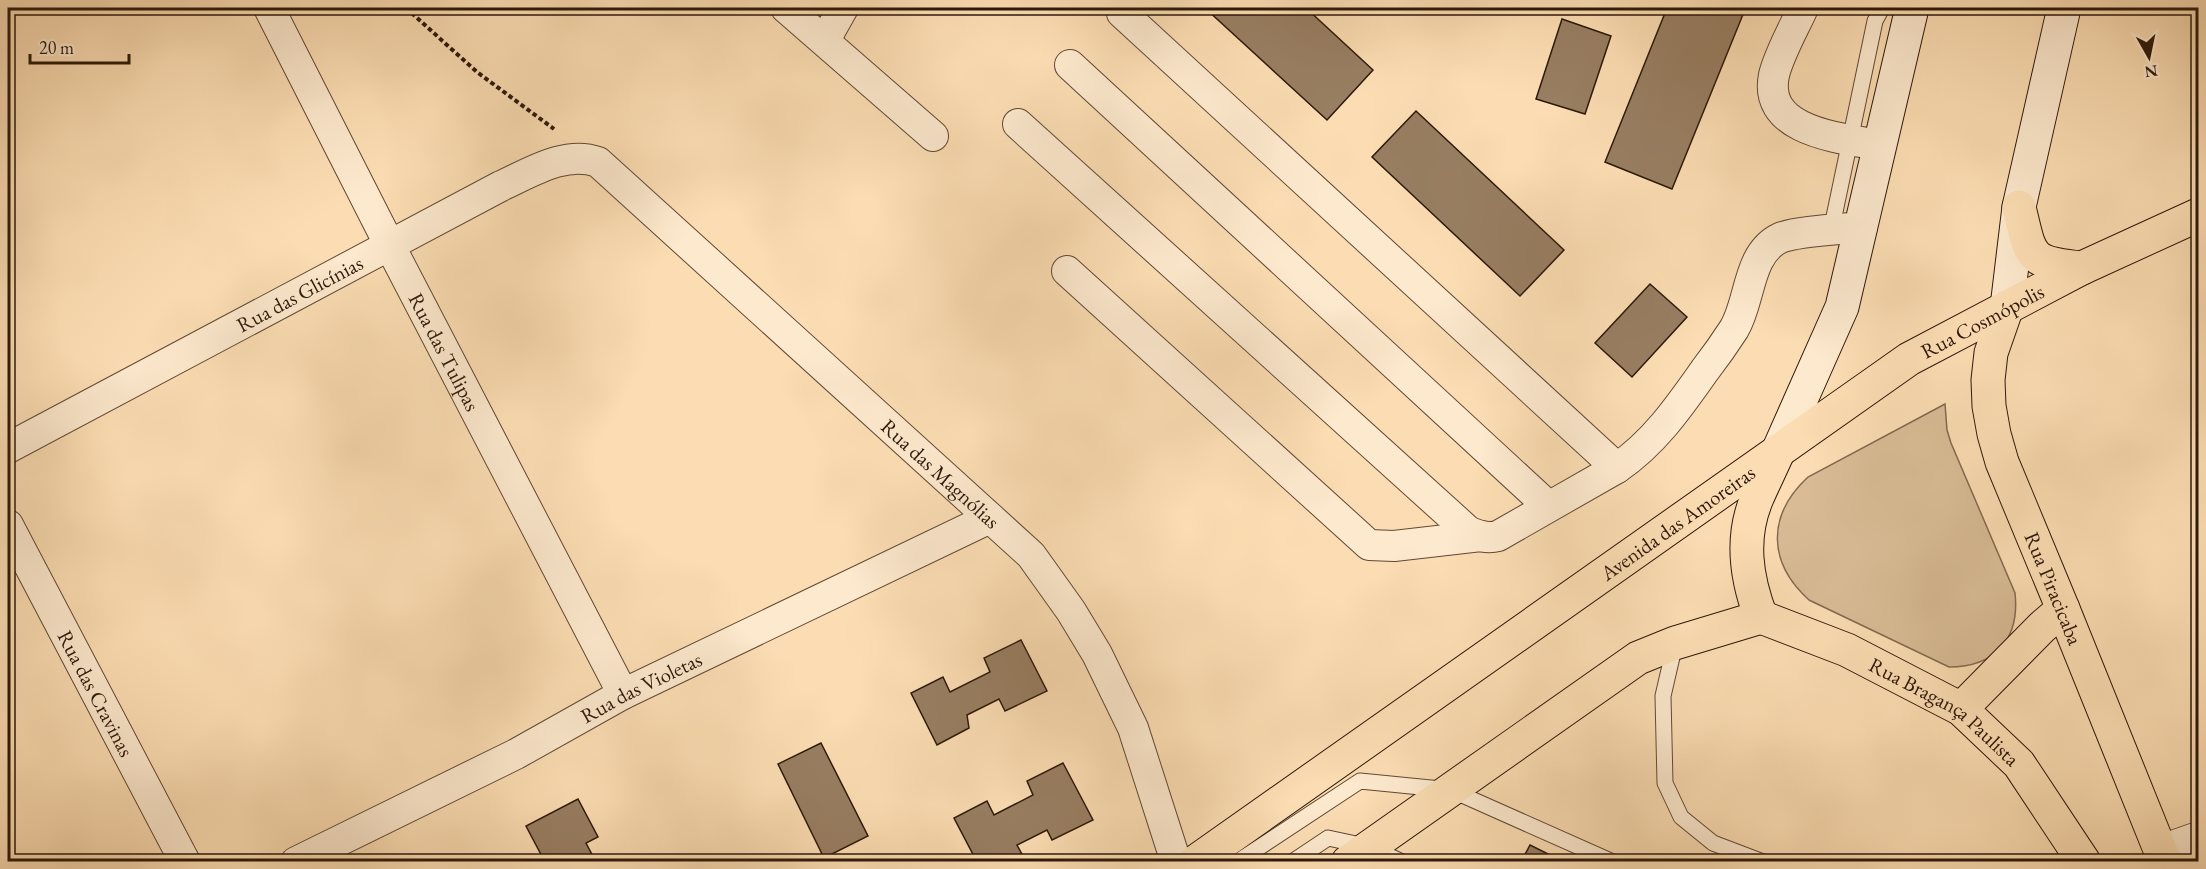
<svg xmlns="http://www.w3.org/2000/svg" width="2206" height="869" font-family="'EB Garamond',serif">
	<rect width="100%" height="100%" fill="#fcddb3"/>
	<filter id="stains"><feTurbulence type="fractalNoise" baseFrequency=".00333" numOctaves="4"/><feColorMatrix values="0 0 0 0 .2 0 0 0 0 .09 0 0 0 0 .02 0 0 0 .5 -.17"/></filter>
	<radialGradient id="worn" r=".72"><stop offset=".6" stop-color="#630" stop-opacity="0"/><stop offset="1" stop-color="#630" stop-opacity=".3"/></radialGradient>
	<path fill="#d9bc96" stroke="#826a50" stroke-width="1.5" d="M1945,404L1947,430L1951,443L2015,593C2020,639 1995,667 1949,667L1809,600C1767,562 1767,515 1808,477Z"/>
	<g fill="#987e62" stroke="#2c180a" stroke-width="1.5">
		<polygon points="1205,8 1306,8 1373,70 1327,120"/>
		<polygon points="1667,8 1733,8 1744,12 1672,189 1605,162"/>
		<polygon points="1562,19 1611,36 1585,114 1536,99"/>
		<polygon points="1416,111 1564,250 1520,296 1372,157"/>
		<polygon points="1650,284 1687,317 1632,377 1595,343"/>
		<polygon points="1021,640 1047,691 1005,711 999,699 967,715 969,728 937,745 911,693 943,677 950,692 990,672 984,658"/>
		<polygon points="821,743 868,836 824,858 778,764"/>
		<polygon points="1063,763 1093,820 1052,840 1047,830 1017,845 1023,856 1013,862 977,862 954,818 987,801 994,815 1033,795 1027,781"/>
		<polygon points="578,799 598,837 586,843 596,862 562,862 561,858 555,862 545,862 526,826"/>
		<polygon points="1530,845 1564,862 1521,862"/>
	</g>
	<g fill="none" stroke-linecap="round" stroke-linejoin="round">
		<g stroke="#604934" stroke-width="17">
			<g id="lane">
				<polyline points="1831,231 1875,21 1882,8"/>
				<polyline points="1675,644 1663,696 1665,783 1681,817 1713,843 1763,862"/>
				<polyline points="1237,862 1360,781 1451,790 1613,862"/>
				<polyline points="1292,862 1328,838 1370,847 1402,862"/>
				<polyline points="2196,862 2198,860"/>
			</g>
		</g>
		<g stroke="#604934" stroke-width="32">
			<g id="street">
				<path id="s1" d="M269,8L390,246L623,694"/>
				<polyline points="786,8 933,136"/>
				<path d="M1803,8C1794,28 1779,54 1774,75C1762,132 1841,138 1879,145"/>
				<polyline points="1122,13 1617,468"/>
				<polyline points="825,40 843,8"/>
				<polyline points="1070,65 1548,506"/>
				<path d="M1018,124L1468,531C1478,536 1487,539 1498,536L1617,468C1654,443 1679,407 1705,370C1715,357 1725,343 1734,329C1751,301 1747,254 1780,238C1796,231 1843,229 1862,227"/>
				<polyline points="1067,271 1369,545 1394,546 1481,536"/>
				<path id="s2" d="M8,448L501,186C530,173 565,150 598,162L1031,555L1071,611L1097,654L1133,728L1176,862"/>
				<path id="s3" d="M8,525L185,862"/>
				<polyline points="2161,850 2198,837"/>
				<path id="s4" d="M296,862L516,754L623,694L990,518"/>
			</g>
		</g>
		<g stroke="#2c180a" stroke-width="35">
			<g id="secondary">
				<polyline points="2007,307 2019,207 2064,8"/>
				<polyline points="1779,449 1842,307 1912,8"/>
			</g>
		</g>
		<g stroke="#2c180a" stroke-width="35">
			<g id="primary">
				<path d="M2019,207C2031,257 2028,263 2082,268"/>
				<path id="s5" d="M2007,307L1991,353L1988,380L1989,406L1994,434L2002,462L2063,609L2165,862"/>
				<path id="s6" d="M1761,617L1847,650L1961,709L2019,764L2084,862"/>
				<path d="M1761,617C1746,578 1740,538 1757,498C1764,482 1772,466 1779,450"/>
				<polyline points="1961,709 2042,627 2063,609"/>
				<path id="s7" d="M1195,862L1909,359L2082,268L2198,215"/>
				<polyline points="1348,862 1638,658 1675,643 1761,617"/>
			</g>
		</g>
		<polyline stroke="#2c180a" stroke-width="4" stroke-dasharray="4.5 3" stroke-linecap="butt" points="406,8 477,72 554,129"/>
		<use href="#lane" stroke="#fde9ce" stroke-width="15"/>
		<use href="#street" stroke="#fde9ce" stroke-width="30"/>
		<use href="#secondary" stroke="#fde9ce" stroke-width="33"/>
		<use href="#primary" stroke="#fcddb3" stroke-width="33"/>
	</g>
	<g text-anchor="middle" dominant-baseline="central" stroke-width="4.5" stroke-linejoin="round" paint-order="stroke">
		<g font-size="21" fill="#2c180a" stroke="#fde9ce">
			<text stroke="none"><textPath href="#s2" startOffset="330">Rua das Glicínias</textPath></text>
			<text stroke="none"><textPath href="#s7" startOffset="956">Rua Cosmópolis</textPath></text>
			<text stroke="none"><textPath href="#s1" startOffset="386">Rua das Tulipas</textPath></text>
			<text stroke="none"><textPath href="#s2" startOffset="1124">Rua das Magnólias</textPath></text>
			<text stroke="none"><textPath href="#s7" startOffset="590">Avenida das Amoreiras</textPath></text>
			<text stroke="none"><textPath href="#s5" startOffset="296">Rua Piracicaba</textPath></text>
			<text stroke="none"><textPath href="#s4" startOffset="387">Rua das Violetas</textPath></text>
			<text stroke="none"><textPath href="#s3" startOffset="190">Rua das Cravinas</textPath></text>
			<text stroke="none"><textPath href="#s6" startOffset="208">Rua Bragança Paulista</textPath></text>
		</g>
	</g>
	<rect width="2206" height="869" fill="none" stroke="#fcddb3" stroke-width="30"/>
	<rect x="9" y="9" width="2188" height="851" fill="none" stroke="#2c180a" stroke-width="3"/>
	<rect x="15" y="15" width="2176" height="839" fill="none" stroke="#2c180a" stroke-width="1.5"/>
	<g transform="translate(2149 57) rotate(171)" stroke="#fde9ce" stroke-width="4.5" paint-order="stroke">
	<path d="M0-4.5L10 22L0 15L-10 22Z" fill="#2c180a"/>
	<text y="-9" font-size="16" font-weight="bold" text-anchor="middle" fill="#2c180a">N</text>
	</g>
	<path d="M30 54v9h99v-9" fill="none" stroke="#2c180a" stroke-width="3"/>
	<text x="39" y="54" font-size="18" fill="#2c180a" stroke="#fde9ce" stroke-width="4.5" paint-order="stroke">20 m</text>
	<rect width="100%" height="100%" filter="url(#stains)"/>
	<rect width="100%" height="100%" fill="url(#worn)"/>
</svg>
